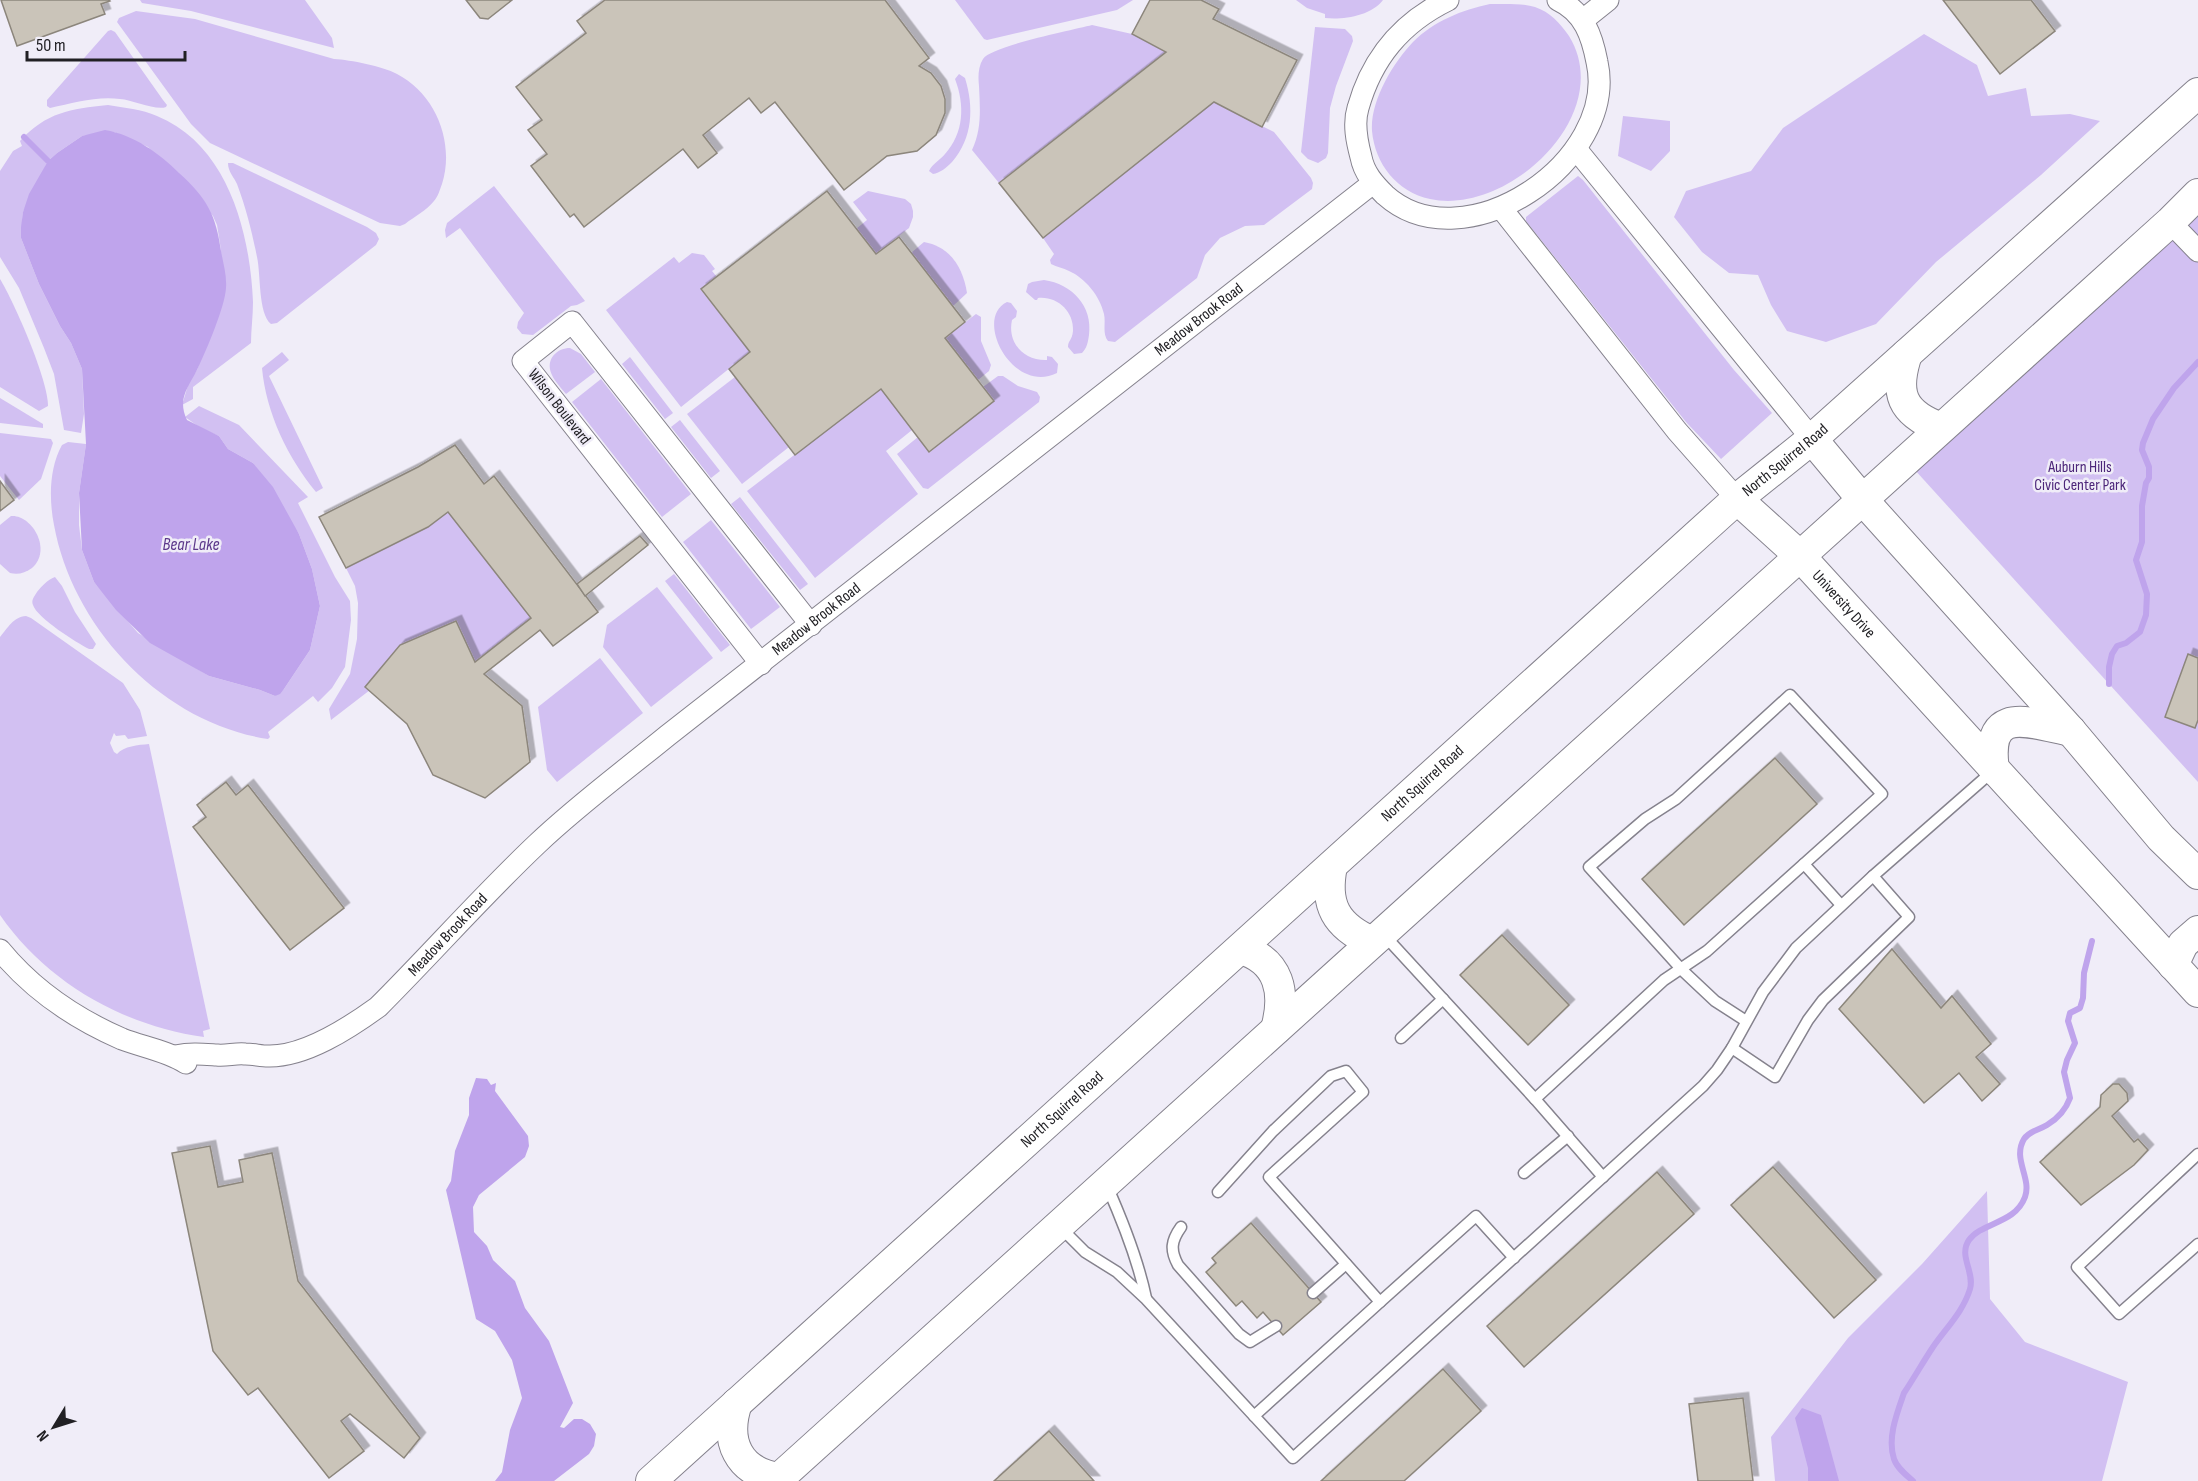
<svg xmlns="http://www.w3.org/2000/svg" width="2198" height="1481" font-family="'Sofia Sans Condensed',sans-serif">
	<defs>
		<filter id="shadow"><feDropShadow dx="5.5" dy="-5.5" stdDeviation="0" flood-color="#0004"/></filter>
	</defs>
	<rect width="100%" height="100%" fill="#f0edf8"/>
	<g fill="#d2c0f2">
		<polygon points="140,0 305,0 332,38 334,48 191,11 142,3"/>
		<polygon points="955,0 1133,0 1117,10 987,40 984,39"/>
		<path d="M1296,0H1383C1371,16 1343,20 1325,18V14L1307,8Z"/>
		<path d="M1490,4C1504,4 1521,3 1535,7C1550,12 1560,23 1569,36C1617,114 1508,216 1430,199C1397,192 1375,164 1372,131C1370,101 1393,63 1413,42C1434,21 1462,10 1490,4Z"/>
		<path d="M136,11L195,19L334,59C351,60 382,66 397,74C436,94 455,143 442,184C440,189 438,197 434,201C427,210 414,217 405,224L400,226L380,223L210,143L191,124L117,22L119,18Z"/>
		<path d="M1092,25L1132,34L1166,52L999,183L972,150C982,129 980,108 979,86C978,77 978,67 983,59C991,46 1073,30 1092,25Z"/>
		<polygon points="1315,27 1345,29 1352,36 1353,41 1336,86 1330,108 1328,153 1326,158 1318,163 1308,159 1301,152"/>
		<path d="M111,30L115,32L163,100L167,105L166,107C156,111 133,100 120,99C96,96 74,103 50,108L47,106V100L108,31Z"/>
		<polygon points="1924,34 1977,65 1988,96 2026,88 2031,116 2070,114 2100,121 2041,175 1936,262 1876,324 1826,342 1787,331 1771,305 1758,275 1729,273 1702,252 1674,217 1686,191 1751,171 1783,128"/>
		<path d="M959,74L965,78C974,107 973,138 952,162C946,168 940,173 933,174L929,171C932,164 940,160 945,154C964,133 965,105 955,79Z"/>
		<path d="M1214,102L1274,132L1311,178L1313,183L1312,189L1264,225L1245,226L1220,238L1205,255L1197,278L1115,342L1108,341C1102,334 1106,323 1104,314C1100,296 1085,278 1069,271C1063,268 1057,267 1051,264L1050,260L1054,254L1043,238Z"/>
		<path d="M108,105C124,108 142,109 157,116C228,145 250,232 253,302C253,316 251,330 251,343L193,387V399L182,405L189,382L197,370L203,353L221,250L217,225L213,216L148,147L114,132L82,136L57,153L48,161L23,212L21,238L39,284L60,326L71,343L82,369L84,414L81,433L64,430L54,374L44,348L19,288L0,257V171L13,151L22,146L20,141C47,112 70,109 108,105Z"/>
		<polygon points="1623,116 1670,121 1670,151 1651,171 1618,156"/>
		<path d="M228,163H233L367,227L376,233L379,239L376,245L277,323L271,324C258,313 261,275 257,257C252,232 246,208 237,184C234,177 228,172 228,163Z"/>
		<polygon points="1578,176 1583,180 1734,370 1772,413 1721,459 1686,422 1526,221 1526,217"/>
		<polygon points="494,186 585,301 577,305 571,306 533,335 522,334 517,328 518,322 524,313 460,228 446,238 445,230 447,223"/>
		<polygon points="868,191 905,199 911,204 913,211 913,217 909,228 876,254 856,229 867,220 853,202"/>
		<polygon points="2198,200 2198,782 1914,469"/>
		<path d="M924,242C951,247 963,268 967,293L953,306L911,253Z"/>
		<polygon points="692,253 704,255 715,269 712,271 717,277 701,290 750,352 681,407 606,310 674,257 679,263"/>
		<path d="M0,279C14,302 48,379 48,406L39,411L0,387Z"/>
		<path d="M1044,280C1072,284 1093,306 1089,335C1088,342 1087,348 1082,353L1074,354L1068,347C1068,340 1072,341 1073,331C1074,311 1057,296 1038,298L1037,300H1035L1026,292L1028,284L1032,282Z"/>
		<path d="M1007,302L1011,303L1017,311L1016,317L1012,320C1007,343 1024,361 1047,360V356L1052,357L1058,364L1057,373C1012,395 973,318 1007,302Z"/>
		<polygon points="976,314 981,317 981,341 991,365 989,371 978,380 945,338"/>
		<path d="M570,348L581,354L595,372L566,394C558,384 543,370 553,356C558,350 564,348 570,348Z"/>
		<path d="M282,352L289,360L269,376L323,488L316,492C288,458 266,413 262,368Z"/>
		<polygon points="630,357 673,413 665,419 622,364"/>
		<polygon points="998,376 1003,376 1018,386 1037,392 1040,397 1039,402 928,489 923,488 897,454 918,437 930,452 994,401 983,387"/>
		<polygon points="735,377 789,447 742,484 687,414"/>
		<polygon points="601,379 691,494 662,517 572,402"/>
		<polygon points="881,389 912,430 886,451 918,494 815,578 747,491"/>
		<polygon points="0,398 43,424 43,428 0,423"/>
		<path d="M199,406L239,425L308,497L298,503L335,577L350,601L351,620L345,667L332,688L318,702L313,696L268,732L270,737L268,739C163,723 73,629 54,525C49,500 49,468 62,445L68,442L86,444L79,493V525L82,550L94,582L138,633L209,676L260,690L275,696L284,689L310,650L320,606L312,569L299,534L253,463L228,449L219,436L202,429L185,417Z"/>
		<polygon points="680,420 720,471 711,478 671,427"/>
		<polygon points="0,433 51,439 53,443 41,479 19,500 0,476"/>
		<polygon points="740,497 808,584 800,590 731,504"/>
		<polygon points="448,512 531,618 475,662 456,621 400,645 366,686 370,690 331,720 329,709 350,674 357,639 358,603 355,586 346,568 428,527"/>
		<path d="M11,516C31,514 53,549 32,568C25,573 18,575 10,573L0,564V525Z"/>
		<polygon points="711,520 780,607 751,629 683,542"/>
		<polygon points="674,574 730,645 721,652 665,581"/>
		<path d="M55,577L62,586L75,612L96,644L93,649H89C77,643 37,618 33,605C31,600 34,597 37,592C42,586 47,580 55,577Z"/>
		<polygon points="657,587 713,658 651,707 603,647 607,625"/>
		<path d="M26,616L31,618L123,683L140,710L147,736L128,739L125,735L116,736L114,733L110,743L114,752L117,754C124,746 138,745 149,744L210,1029L203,1031L204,1037C124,1026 47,983 0,915V637C8,628 13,617 26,616Z"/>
		<polygon points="600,658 643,713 557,782 547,770 538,707"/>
		<polygon points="1987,1191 1990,1299 2025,1342 2128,1382 2102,1481 1775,1481 1771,1437 1848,1338 1922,1264"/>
	</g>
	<g fill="#bfa4ec">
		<path d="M105,130C134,135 159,153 179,173C207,198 216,215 221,251C223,263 227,275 226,288C225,307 206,351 197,370C188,388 177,399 187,420L219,436L228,449L253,463L273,487L299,534L312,569L320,606L310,650L284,689L280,694L275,696L260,690L209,676L150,643L116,610L94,582L82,550L79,493L86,444L82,369L71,343L60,326L39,284L21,238V227L23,212L29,194L48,161L57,153L82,136Z"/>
		<polygon points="476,1078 487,1079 491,1085 496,1083 495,1091 528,1136 529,1146 525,1157 479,1195 473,1207 474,1232 487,1246 493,1260 515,1281 525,1308 549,1341 573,1403 560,1427 564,1428 574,1419 582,1419 590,1424 596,1434 594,1446 589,1454 554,1481 495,1481 502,1472 510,1430 522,1398 512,1360 495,1331 476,1319 446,1190 451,1181 455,1151 469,1115 469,1098"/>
		<polygon points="1802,1408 1821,1415 1839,1481 1808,1481 1808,1468 1795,1418"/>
	</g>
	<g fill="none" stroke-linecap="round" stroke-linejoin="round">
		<g stroke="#bfa4ec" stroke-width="6">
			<polyline points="24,137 48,161"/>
			<polyline points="2109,684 2109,667 2112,654 2117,646 2126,643 2140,632 2146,615 2147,594 2136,560 2142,542 2142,506 2146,483 2149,478 2149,467 2142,450 2143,443 2153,419 2174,388 2198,362"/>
			<path d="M1913,1481C1906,1475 1897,1468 1894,1459C1887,1438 1897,1413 1904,1393C1914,1378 1923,1362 1933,1347C1946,1328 1963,1312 1970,1289C1975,1272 1958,1256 1969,1240C1982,1222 2015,1224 2025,1197C2032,1178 2012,1159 2024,1139C2029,1131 2039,1130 2047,1125C2057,1119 2066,1109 2070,1098L2064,1072L2067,1060L2075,1043L2068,1021L2070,1013L2080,1008L2083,998L2084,973L2092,941"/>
		</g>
	</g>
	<g fill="#cac4b9" stroke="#8c867c" stroke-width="1.5" filter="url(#shadow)">
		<polygon points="1,0 109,0 110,1 101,4 105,14 17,46"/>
		<polygon points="466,0 512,0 488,19 480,18"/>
		<polygon points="605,0 885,0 929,58 919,66 931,73 941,86 945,99 945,113 936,135 917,151 887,156 844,190 775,102 761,113 749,98 703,135 717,153 698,168 683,149 584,227 574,214 570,217 531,166 547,154 528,130 542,120 516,87 586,33 577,21"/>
		<polygon points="1150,0 1201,0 1219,9 1213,19 1297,60 1262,127 1214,102 1043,238 999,183 1166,52 1132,34"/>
		<polygon points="1943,0 2031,0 2055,31 2000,74"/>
		<polygon points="827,191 876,254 899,237 965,322 945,338 994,401 929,452 881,389 795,455 729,369 750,352 701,289"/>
		<polygon points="455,445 484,484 494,476 598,612 553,646 540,630 484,674 522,706 530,762 485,798 433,775 407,724 365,687 400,645 456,621 475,662 531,618 448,512 428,527 346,568 319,517 418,467"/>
		<polygon points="0,481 14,500 0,511"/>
		<polygon points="640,536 648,545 585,596 577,584"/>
		<polygon points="2188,654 2198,658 2198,720 2195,728 2165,717"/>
		<polygon points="1775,758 1817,804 1684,925 1642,879"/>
		<polygon points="226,782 236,795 248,785 344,908 290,950 193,827 206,817 197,805"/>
		<polygon points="1502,935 1569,1005 1528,1045 1460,975"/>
		<polygon points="1892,949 1941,1008 1952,996 1991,1044 1976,1057 2000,1084 1982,1101 1959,1073 1924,1103 1839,1009"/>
		<polygon points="2113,1084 2119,1084 2127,1093 2128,1101 2112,1116 2134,1142 2138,1139 2148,1150 2134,1165 2081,1205 2040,1162 2100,1107 2101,1095"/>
		<polygon points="210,1146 218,1187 243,1182 239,1160 272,1153 298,1281 420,1438 404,1458 350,1414 341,1421 364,1451 329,1478 258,1388 248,1395 213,1351 172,1153"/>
		<polygon points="1773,1167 1876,1280 1834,1318 1731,1205"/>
		<polygon points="1657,1172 1694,1214 1524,1367 1487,1326"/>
		<polygon points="1251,1223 1321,1302 1283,1335 1263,1312 1257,1318 1242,1301 1236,1306 1206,1272 1216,1263 1212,1258"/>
		<polygon points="1443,1369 1481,1411 1404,1481 1321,1481"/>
		<polygon points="1743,1398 1753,1481 1698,1481 1689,1404"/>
		<polygon points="1049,1431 1094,1481 994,1481"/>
	</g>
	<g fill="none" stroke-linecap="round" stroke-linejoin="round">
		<g stroke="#85828d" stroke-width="13">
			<g id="lane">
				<polyline points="1804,864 1841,905"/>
				<polyline points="1384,935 1535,1099 1603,1177"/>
				<polyline points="1401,1038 1443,999"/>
				<polyline points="1732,1048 1775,1077 1808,1020 1823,1000 1909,917 1873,876"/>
				<polyline points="1535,1099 1664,980 1707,951 1882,794 1790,695 1676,799 1645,819 1589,867 1682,970 1715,1001 1746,1021"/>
				<polyline points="2198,1154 2077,1267 2119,1314 2198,1244"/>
				<polyline points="1524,1173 1568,1136"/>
				<path d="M1107,1186C1123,1222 1138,1260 1146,1298"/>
				<polyline points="1218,1192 1273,1131 1331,1076 1346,1071 1363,1092 1269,1177 1380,1302 1476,1216 1514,1258"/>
				<polyline points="1060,1227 1085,1252 1117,1272 1146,1299 1293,1458 1703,1086 1717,1070 1732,1048 1763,992 1796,948 1873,876 1994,770"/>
				<path d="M1181,1227C1171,1241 1170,1250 1178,1265L1239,1334L1250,1342L1276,1326"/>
				<polyline points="1313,1293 1346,1264"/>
				<polyline points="1254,1416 1380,1302"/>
			</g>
		</g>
		<g stroke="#85828d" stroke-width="23">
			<g id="street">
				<path d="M1448,0C1401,23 1372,58 1358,108C1353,124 1357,142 1361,157C1364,173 1374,184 1385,195C1464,266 1619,161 1597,62C1592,36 1584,12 1558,0"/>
				<polyline points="1583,20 1608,0"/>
				<polyline points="1576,149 1812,439"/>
				<polyline points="1501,208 1677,431 1737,499"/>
				<polyline points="2170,222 2198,251"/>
				<polyline points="761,664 523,361 572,322 811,625"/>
				<path d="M0,950C32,989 76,1019 122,1039C143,1047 167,1051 186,1063"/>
				<path id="s1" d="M175,1056C192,1053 201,1054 217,1055C226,1056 236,1053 245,1054C253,1054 261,1056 268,1056C305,1057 349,1028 378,1007C432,953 482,896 537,844C578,805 623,772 667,736L1373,183"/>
			</g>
		</g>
		<g stroke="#85828d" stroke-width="32">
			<g id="secondary">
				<path d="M1907,354C1894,393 1901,413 1941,428"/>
				<polyline points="1812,439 1862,499 2071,731 2161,838 2198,874"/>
				<path id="s2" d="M1737,499L1800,556L2198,992"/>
				<path d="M1994,770C1985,704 2027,722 2071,731"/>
				<path d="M1332,866C1324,905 1336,926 1372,942"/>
				<path d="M1241,949C1280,961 1286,993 1276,1029"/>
				<polyline points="2173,965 2183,944 2198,931"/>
				<path d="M737,1403C724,1441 738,1472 779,1478"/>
				<path id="s3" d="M651,1481L1737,499L1812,439L2198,93"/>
				<polyline points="776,1481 2170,222 2198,194"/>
			</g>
		</g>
		<use href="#lane" stroke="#fff" stroke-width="10"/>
		<use href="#street" stroke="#fff" stroke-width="21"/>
		<use href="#secondary" stroke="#fff" stroke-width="30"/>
	</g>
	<g text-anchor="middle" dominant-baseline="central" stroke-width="5" stroke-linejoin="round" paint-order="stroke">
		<g font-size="16" fill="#212024" stroke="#f0edf8">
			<text stroke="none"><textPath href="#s1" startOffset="1288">Meadow Brook Road</textPath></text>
			<text transform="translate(559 407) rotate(52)">Wilson Boulevard</text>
			<text stroke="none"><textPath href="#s3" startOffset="1526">North Squirrel Road</textPath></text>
			<text stroke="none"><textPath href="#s2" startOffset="150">University Drive</textPath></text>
			<text stroke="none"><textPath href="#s1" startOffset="802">Meadow Brook Road</textPath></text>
			<text stroke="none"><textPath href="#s3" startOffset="1040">North Squirrel Road</textPath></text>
			<text stroke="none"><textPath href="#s1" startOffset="316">Meadow Brook Road</textPath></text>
			<text stroke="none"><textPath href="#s3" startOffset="554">North Squirrel Road</textPath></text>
		</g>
		<g font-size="16" fill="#4c2679" stroke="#f0edf8">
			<text x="2080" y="467">Auburn Hills<tspan x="2080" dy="18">Civic Center Park</tspan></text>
		</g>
		<g font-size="18" font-style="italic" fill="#5c388b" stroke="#f0edf8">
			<text x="191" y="544">Bear Lake</text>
		</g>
	</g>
	<g transform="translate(54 1427) rotate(232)" stroke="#f0edf8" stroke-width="4.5" paint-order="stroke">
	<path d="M0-4.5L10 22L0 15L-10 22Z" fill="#212024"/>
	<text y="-9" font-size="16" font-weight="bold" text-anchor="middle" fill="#212024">N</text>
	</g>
	<path d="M27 51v9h158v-9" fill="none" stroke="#212024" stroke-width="3"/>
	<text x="36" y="51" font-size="18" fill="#212024" stroke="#f0edf8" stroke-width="4.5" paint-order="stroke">50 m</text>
</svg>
